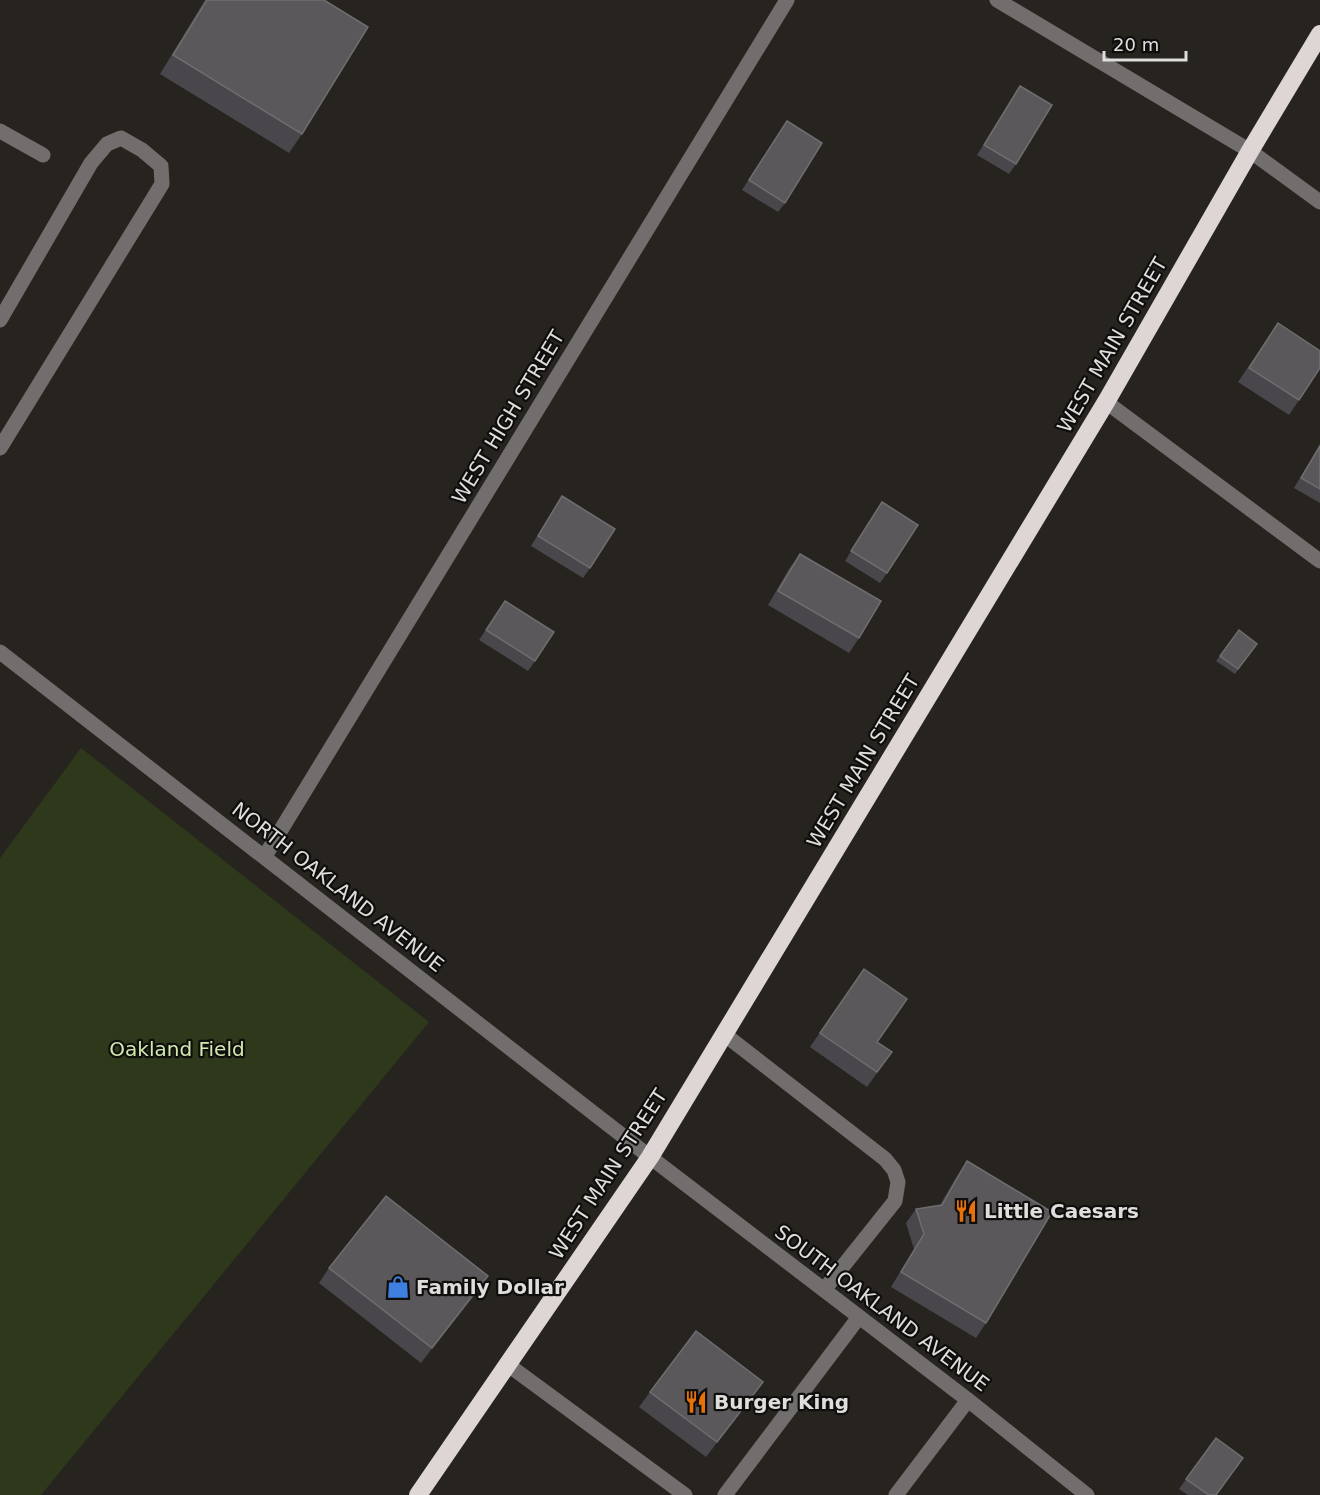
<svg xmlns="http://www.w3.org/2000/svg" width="1320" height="1495" font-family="'DejaVu Sans',sans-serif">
	<rect width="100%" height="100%" fill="#272420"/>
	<polygon fill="#2d391a" points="81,748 429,1022 41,1495 0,1495 0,858"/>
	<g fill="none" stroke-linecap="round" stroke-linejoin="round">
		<g stroke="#716e6d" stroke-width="15">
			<polyline points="997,0 1250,151 1320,202"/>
			<polyline points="0,131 43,155"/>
			<polyline points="0,320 91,163 107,144 121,138 142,150 161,166 162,184 0,448"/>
			<polyline points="1106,402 1320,561"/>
			<polyline points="0,652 650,1157 968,1400 1087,1495"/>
			<polyline points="265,856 787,0"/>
			<polyline points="724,1034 885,1159 894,1170 898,1182 895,1201 824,1290"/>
			<polyline points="507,1364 685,1495"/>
			<polyline points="725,1495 859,1317"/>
			<polyline points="896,1495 968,1400"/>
		</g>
		<polyline stroke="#ddd6d4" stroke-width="18" points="418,1495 650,1157 1106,402 1250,151 1320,34"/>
	</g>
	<g fill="#49474c">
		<polygon points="205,0 324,0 302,134 289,153 160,74"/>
		<polygon points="1020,86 1016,164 1009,174 977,155"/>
		<polygon points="787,121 785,203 778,212 742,190"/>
		<polygon points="1278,323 1299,400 1289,415 1238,382"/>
		<polygon points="1320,444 1320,503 1294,488"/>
		<polygon points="562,496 590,568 583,578 531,546"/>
		<polygon points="882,502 887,573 880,583 845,561"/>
		<polygon points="800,554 859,638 849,653 768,605 789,569"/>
		<polygon points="505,601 535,661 528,671 479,640"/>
		<polygon points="1239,630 1257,644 1235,674 1216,661"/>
		<polygon points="864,969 877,1042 892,1052 867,1087 810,1047"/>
		<polygon points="967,1161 986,1323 976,1338 891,1287 914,1249 906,1223 916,1209 940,1205 957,1176"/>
		<polygon points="329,1268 488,1276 421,1363 319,1283"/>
		<polygon points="650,1392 753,1397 706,1457 639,1407"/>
		<polygon points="1216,1438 1216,1495 1188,1495 1179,1489"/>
	</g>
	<g fill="#353234">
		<polygon points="488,1276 478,1291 421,1363 432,1348"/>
		<polygon points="763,1382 753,1397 706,1457 717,1442"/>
	</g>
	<g fill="#5a585b" stroke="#6f6d70" stroke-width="1.5">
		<polygon points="207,0 324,0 368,27 302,134 173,55"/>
		<polygon points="1020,86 1052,105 1016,164 984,145"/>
		<polygon points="787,121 822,143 785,203 749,180"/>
		<polygon points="1278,323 1320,351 1320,368 1299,400 1249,368"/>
		<polygon points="1320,446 1320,489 1301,478"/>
		<polygon points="562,496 615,529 590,568 538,536"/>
		<polygon points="882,502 918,525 887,573 851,551"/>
		<polygon points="800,554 881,601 859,638 778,591"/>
		<polygon points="505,601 554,632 535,661 486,630"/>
		<polygon points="1239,630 1257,644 1238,669 1220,656"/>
		<polygon points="864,969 907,999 877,1042 892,1052 877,1072 820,1033"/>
		<polygon points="967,1161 1052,1212 986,1323 901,1272 924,1234 916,1209 942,1205"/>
		<polygon points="386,1196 488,1276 432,1348 329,1268"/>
		<polygon points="696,1331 763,1382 717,1442 650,1392"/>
		<polygon points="1216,1438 1243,1458 1216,1495 1209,1495 1186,1479"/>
	</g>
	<defs>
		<g id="restaurant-bare" transform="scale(1.8)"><path d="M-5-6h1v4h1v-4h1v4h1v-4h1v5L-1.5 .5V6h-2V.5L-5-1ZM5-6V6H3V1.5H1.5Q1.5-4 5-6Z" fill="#e8710a" stroke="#0f0e0c" stroke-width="2.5" paint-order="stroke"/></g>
		<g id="shop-bare" transform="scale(1.8)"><path d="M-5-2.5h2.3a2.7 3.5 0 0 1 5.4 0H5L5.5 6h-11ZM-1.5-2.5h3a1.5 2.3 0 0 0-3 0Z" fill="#3f7fe0" stroke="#0f0e0c" stroke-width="2.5" paint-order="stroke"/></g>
	</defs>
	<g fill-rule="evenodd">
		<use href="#restaurant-bare" x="966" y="1211"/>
		<use href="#shop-bare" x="398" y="1287"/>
		<use href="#restaurant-bare" x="696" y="1402"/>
	</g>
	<g text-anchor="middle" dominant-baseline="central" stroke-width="4.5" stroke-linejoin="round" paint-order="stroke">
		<g font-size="20" fill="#e0dedc" stroke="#0f0e0c">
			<text transform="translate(1112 345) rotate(-60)">WEST MAIN STREET</text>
			<text transform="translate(508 417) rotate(-59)">WEST HIGH STREET</text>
			<text transform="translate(863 761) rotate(-59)">WEST MAIN STREET</text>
			<text transform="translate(338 887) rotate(38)">NORTH OAKLAND AVENUE</text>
			<text transform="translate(608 1174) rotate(-57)">WEST MAIN STREET</text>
			<text transform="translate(882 1308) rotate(37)">SOUTH OAKLAND AVENUE</text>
		</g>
		<g font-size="20" fill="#d0e9ae" stroke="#0f0e0c">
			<text x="177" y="1049">Oakland Field</text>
		</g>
		<g font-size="20" font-weight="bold" fill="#e0dedc" stroke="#0f0e0c" text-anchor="start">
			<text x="984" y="1211">Little Caesars</text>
			<text x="416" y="1287">Family Dollar</text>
			<text x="714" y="1402">Burger King</text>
		</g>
	</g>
	<path d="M1104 51v9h82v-9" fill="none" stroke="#e0dedc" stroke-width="3"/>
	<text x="1113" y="51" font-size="18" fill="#e0dedc" stroke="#0f0e0c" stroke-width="4.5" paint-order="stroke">20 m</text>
</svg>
